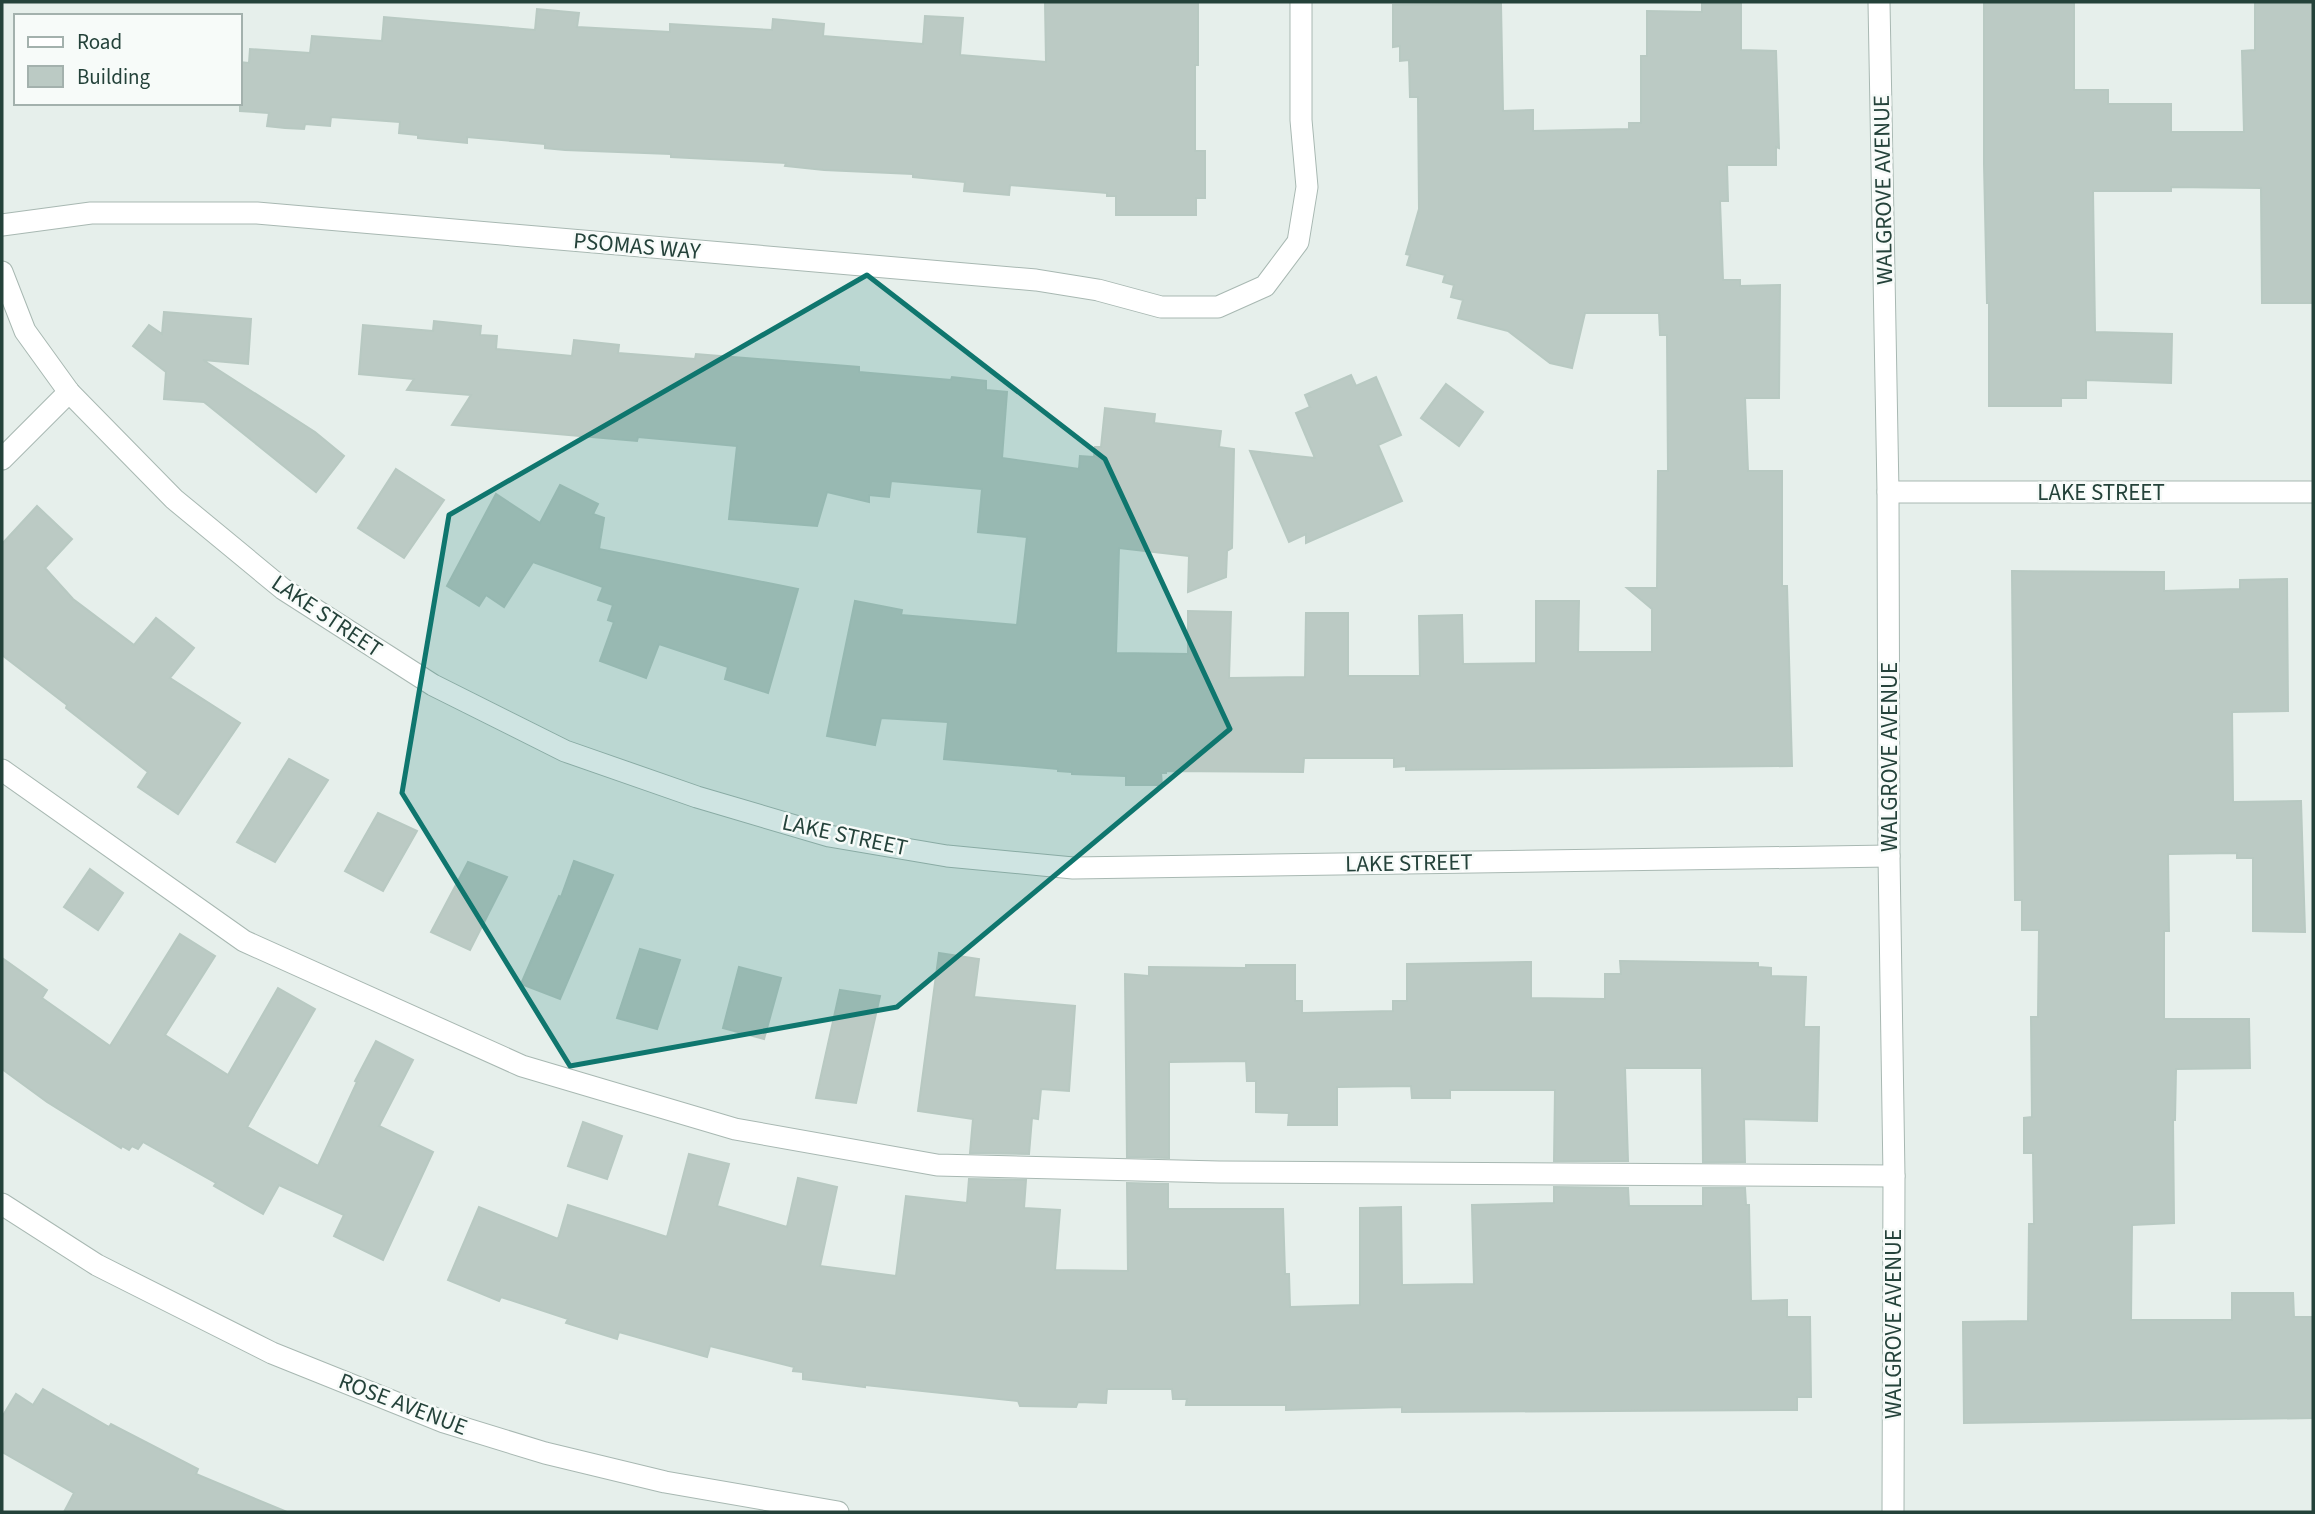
<svg xmlns="http://www.w3.org/2000/svg" width="2315" height="1514" font-family="'Source Sans 3',sans-serif">
	<rect width="100%" height="100%" fill="#e6efeb"/>
	<g fill="#bbcac4" stroke="#b8c9c2" stroke-width="2">
		<polygon points="1045,2 1198,2 1198,65 1195,65 1195,151 1205,151 1205,198 1196,198 1196,215 1116,215 1116,196 1107,196 1107,193 1010,185 1009,195 964,191 965,182 913,177 913,174 824,170 785,166 786,163 671,157 671,154 565,150 545,148 545,144 467,137 467,143 418,138 418,135 399,133 400,122 331,117 330,126 305,124 304,129 285,128 267,126 269,113 240,111 240,62 249,63 250,49 310,53 312,36 382,41 384,17 535,30 537,9 579,13 577,27 670,32 670,24 772,30 773,19 824,24 823,36 923,44 925,16 963,18 960,55 1046,62"/>
		<polygon points="1984,2 2074,2 2074,90 2108,90 2108,104 2171,104 2171,132 2244,132 2242,51 2255,50 2255,2 2313,2 2313,303 2262,303 2261,188 2171,187 2171,191 2093,191 2095,332 2172,334 2171,383 2086,380 2086,398 2061,398 2061,406 1989,406 1989,303 1987,303 1984,164"/>
		<polygon points="1501,4 1503,111 1533,110 1533,131 1629,129 1629,123 1641,123 1641,56 1647,56 1647,11 1702,12 1702,4 1741,4 1741,50 1776,51 1779,148 1776,147 1776,165 1727,165 1728,201 1720,201 1723,280 1740,280 1740,286 1780,285 1779,398 1745,398 1748,471 1782,471 1782,586 1787,586 1792,766 1406,770 1406,766 1394,767 1394,758 1304,758 1303,772 1166,771 1166,773 1161,773 1162,785 1126,785 1126,776 1072,774 1072,772 1058,771 1058,769 944,759 948,722 881,718 875,745 827,736 855,601 902,610 901,615 1017,625 1027,537 978,532 982,489 891,481 889,497 869,495 869,502 827,492 817,526 729,519 737,446 638,437 637,441 452,425 471,395 407,390 414,379 359,374 363,325 433,331 434,321 481,326 480,335 497,336 496,349 572,356 574,340 619,345 618,353 695,359 696,354 859,367 859,372 951,380 952,377 986,381 986,390 1007,392 1002,458 1079,469 1080,456 1094,457 1095,447 1101,447 1105,408 1155,414 1154,423 1221,431 1219,447 1234,449 1232,548 1227,551 1226,577 1188,592 1189,556 1119,548 1116,653 1188,654 1188,611 1231,612 1229,678 1305,677 1306,613 1348,613 1348,676 1420,676 1419,616 1462,615 1463,664 1536,663 1536,601 1579,601 1578,652 1652,652 1652,609 1627,588 1657,588 1658,471 1668,471 1667,335 1660,335 1659,313 1585,313 1572,368 1550,363 1508,331 1458,318 1463,300 1451,297 1454,285 1443,282 1445,275 1407,265 1410,255 1406,254 1419,209 1418,97 1410,97 1409,60 1400,61 1400,46 1393,47 1393,5"/>
		<polygon points="164,312 251,319 248,364 203,360 315,432 344,456 316,492 204,402 164,399 166,372 133,346 149,325 162,334"/>
		<polygon points="1351,375 1356,386 1376,377 1401,435 1378,445 1402,501 1306,543 1306,534 1289,542 1250,451 1315,458 1296,413 1310,407 1305,395"/>
		<polygon points="1446,384 1483,412 1459,446 1421,418"/>
		<polygon points="396,469 444,500 404,558 358,528"/>
		<polygon points="560,485 598,504 593,514 604,518 599,549 798,589 768,693 725,679 728,667 659,644 646,678 600,661 614,622 608,620 613,605 598,600 603,587 533,562 504,607 486,595 479,606 447,586 496,494 540,523"/>
		<polygon points="37,506 72,539 45,568 73,599 134,645 156,618 194,648 170,678 240,723 178,814 138,787 148,772 66,708 67,705 2,655 2,544"/>
		<polygon points="2012,571 2164,572 2164,591 2240,589 2240,580 2287,579 2288,711 2232,712 2233,802 2301,801 2305,932 2253,931 2253,858 2237,858 2237,853 2168,854 2169,931 2164,931 2164,1019 2249,1019 2250,1068 2176,1069 2175,1120 2173,1120 2174,1223 2132,1225 2131,1320 2232,1320 2232,1293 2293,1293 2294,1317 2313,1317 2313,1418 1964,1423 1963,1322 2028,1321 2029,1224 2034,1224 2033,1153 2024,1153 2024,1118 2032,1117 2031,1017 2038,1017 2039,930 2022,930 2022,900 2015,900"/>
		<polygon points="289,759 328,780 275,862 237,842"/>
		<polygon points="378,813 417,831 383,891 345,871"/>
		<polygon points="574,861 613,875 560,999 521,984 559,896 561,897"/>
		<polygon points="468,862 507,877 470,950 431,932"/>
		<polygon points="90,869 123,893 98,930 64,907"/>
		<polygon points="180,934 215,956 165,1035 228,1075 278,988 315,1009 247,1127 318,1166 357,1082 355,1081 376,1041 413,1060 379,1126 433,1152 383,1260 334,1236 344,1215 279,1185 263,1214 214,1186 216,1183 143,1142 138,1149 132,1146 129,1150 122,1146 121,1148 47,1102 2,1069 2,958 47,990 42,998 110,1046"/>
		<polygon points="640,949 680,960 657,1029 617,1018"/>
		<polygon points="939,953 979,959 974,997 1075,1006 1069,1091 1041,1089 1038,1119 1032,1118 1029,1154 970,1153 973,1119 918,1111"/>
		<polygon points="1620,961 1758,963 1758,967 1771,968 1771,976 1806,977 1804,1027 1819,1027 1817,1121 1744,1119 1745,1162 1703,1162 1702,1068 1625,1068 1628,1161 1554,1161 1555,1090 1450,1090 1450,1098 1412,1098 1411,1086 1337,1087 1337,1125 1288,1125 1289,1113 1256,1112 1256,1081 1247,1081 1246,1061 1169,1062 1169,1158 1127,1157 1125,974 1149,976 1149,967 1246,968 1246,965 1295,965 1295,1001 1302,1001 1302,1013 1393,1011 1393,1001 1407,1001 1407,964 1531,962 1531,998 1605,999 1605,974 1621,974"/>
		<polygon points="739,967 781,978 764,1039 723,1028"/>
		<polygon points="840,990 880,996 856,1103 816,1098"/>
		<polygon points="583,1122 622,1136 607,1179 568,1166"/>
		<polygon points="689,1154 729,1164 717,1206 787,1227 798,1178 837,1187 820,1266 896,1276 906,1196 967,1203 969,1179 1026,1180 1024,1208 1060,1210 1055,1270 1128,1271 1127,1183 1168,1184 1168,1209 1283,1209 1285,1274 1289,1274 1290,1307 1360,1305 1360,1208 1401,1207 1402,1285 1474,1284 1472,1205 1554,1203 1554,1187 1628,1188 1629,1206 1703,1206 1703,1188 1745,1188 1746,1205 1749,1205 1751,1301 1787,1300 1787,1317 1810,1317 1811,1397 1797,1397 1797,1410 1402,1412 1402,1407 1286,1410 1286,1405 1186,1405 1187,1399 1173,1399 1172,1389 1107,1389 1106,1403 1078,1402 1076,1407 1020,1406 1018,1401 865,1385 865,1387 803,1379 803,1372 793,1371 794,1367 710,1346 707,1357 619,1332 617,1339 566,1323 568,1319 501,1297 499,1301 448,1280 479,1207 558,1239 568,1205 667,1237"/>
		<polygon points="43,1389 109,1427 111,1424 198,1469 196,1474 287,1512 64,1512 74,1493 2,1452 2,1417 16,1394 33,1405"/>
	</g>
	<g fill="none" stroke-linecap="round" stroke-linejoin="round">
		<g stroke="#a8b8b2" stroke-width="23">
			<g id="service">
				<polyline points="2,459 69,392"/>
				<polyline points="2,770 244,941 522,1066 735,1129 937,1165 1219,1172 1894,1176"/>
			</g>
		</g>
		<g stroke="#a8b8b2" stroke-width="23">
			<g id="minor">
				<polyline points="2,225 91,213 257,213 1036,280 1098,290 1161,307 1218,307 1265,286 1298,242 1307,187 1301,120 1301,2"/>
				<polyline points="2,272 25,331 69,392 174,499 283,589 433,685 565,751 697,797 829,836 947,856 1073,868 1889,856"/>
			</g>
		</g>
		<g stroke="#a8b8b2" stroke-width="23">
			<g id="tertiary">
				<polyline points="1879,2 1888,492 1889,856 1894,1176 1893,1512"/>
				<polyline points="1888,492 2313,492"/>
				<polyline points="2,1204 97,1265 272,1353 444,1422 545,1453 665,1482 838,1512"/>
			</g>
		</g>
		<use href="#service" stroke="#fff" stroke-width="21"/>
		<use href="#minor" stroke="#fff" stroke-width="21"/>
		<use href="#tertiary" stroke="#fff" stroke-width="21"/>
	</g>
	<path fill="#0f766e" fill-opacity="0.2" stroke="#0f766e" stroke-width="5" stroke-linejoin="round" d="M867,275L1105,459L1230,729L897,1007L570,1066L402,793L449,515Z"/>
	<g text-anchor="middle" dominant-baseline="central" stroke-width="5" stroke-linejoin="round" paint-order="stroke">
		<g font-size="23" fill="#24423a" stroke="#f7fbf9">
			<text transform="translate(1883 190) rotate(-91)">WALGROVE AVENUE</text>
			<text transform="translate(637 246) rotate(5)">PSOMAS WAY</text>
			<text x="2101" y="492">LAKE STREET</text>
			<text transform="translate(327 616) rotate(34)">LAKE STREET</text>
			<text transform="translate(1889 757) rotate(-90)">WALGROVE AVENUE</text>
			<text transform="translate(845 835) rotate(12)">LAKE STREET</text>
			<text transform="translate(1409 863) rotate(-1)">LAKE STREET</text>
			<text transform="translate(1893 1324) rotate(-90)">WALGROVE AVENUE</text>
			<text transform="translate(403 1404) rotate(21)">ROSE AVENUE</text>
		</g>
	</g>
	<rect width="2315" height="1514" fill="none" stroke="#24423a" stroke-width="7"/>
	<rect x="14" y="14" width="228" height="91" fill="#f7fbf9" stroke="#a3b1ad" stroke-width="2"/>
	<rect x="28" y="37" width="35" height="10" fill="#ffffff" stroke="#a3b1ad" stroke-width="2"/>
	<text x="77" y="49" font-size="21" fill="#24423a">Road</text>
	<rect x="28" y="66" width="35" height="21" fill="#bbcac4" stroke="#a3b1ad" stroke-width="2"/>
	<text x="77" y="84" font-size="21" fill="#24423a">Building</text>
</svg>
